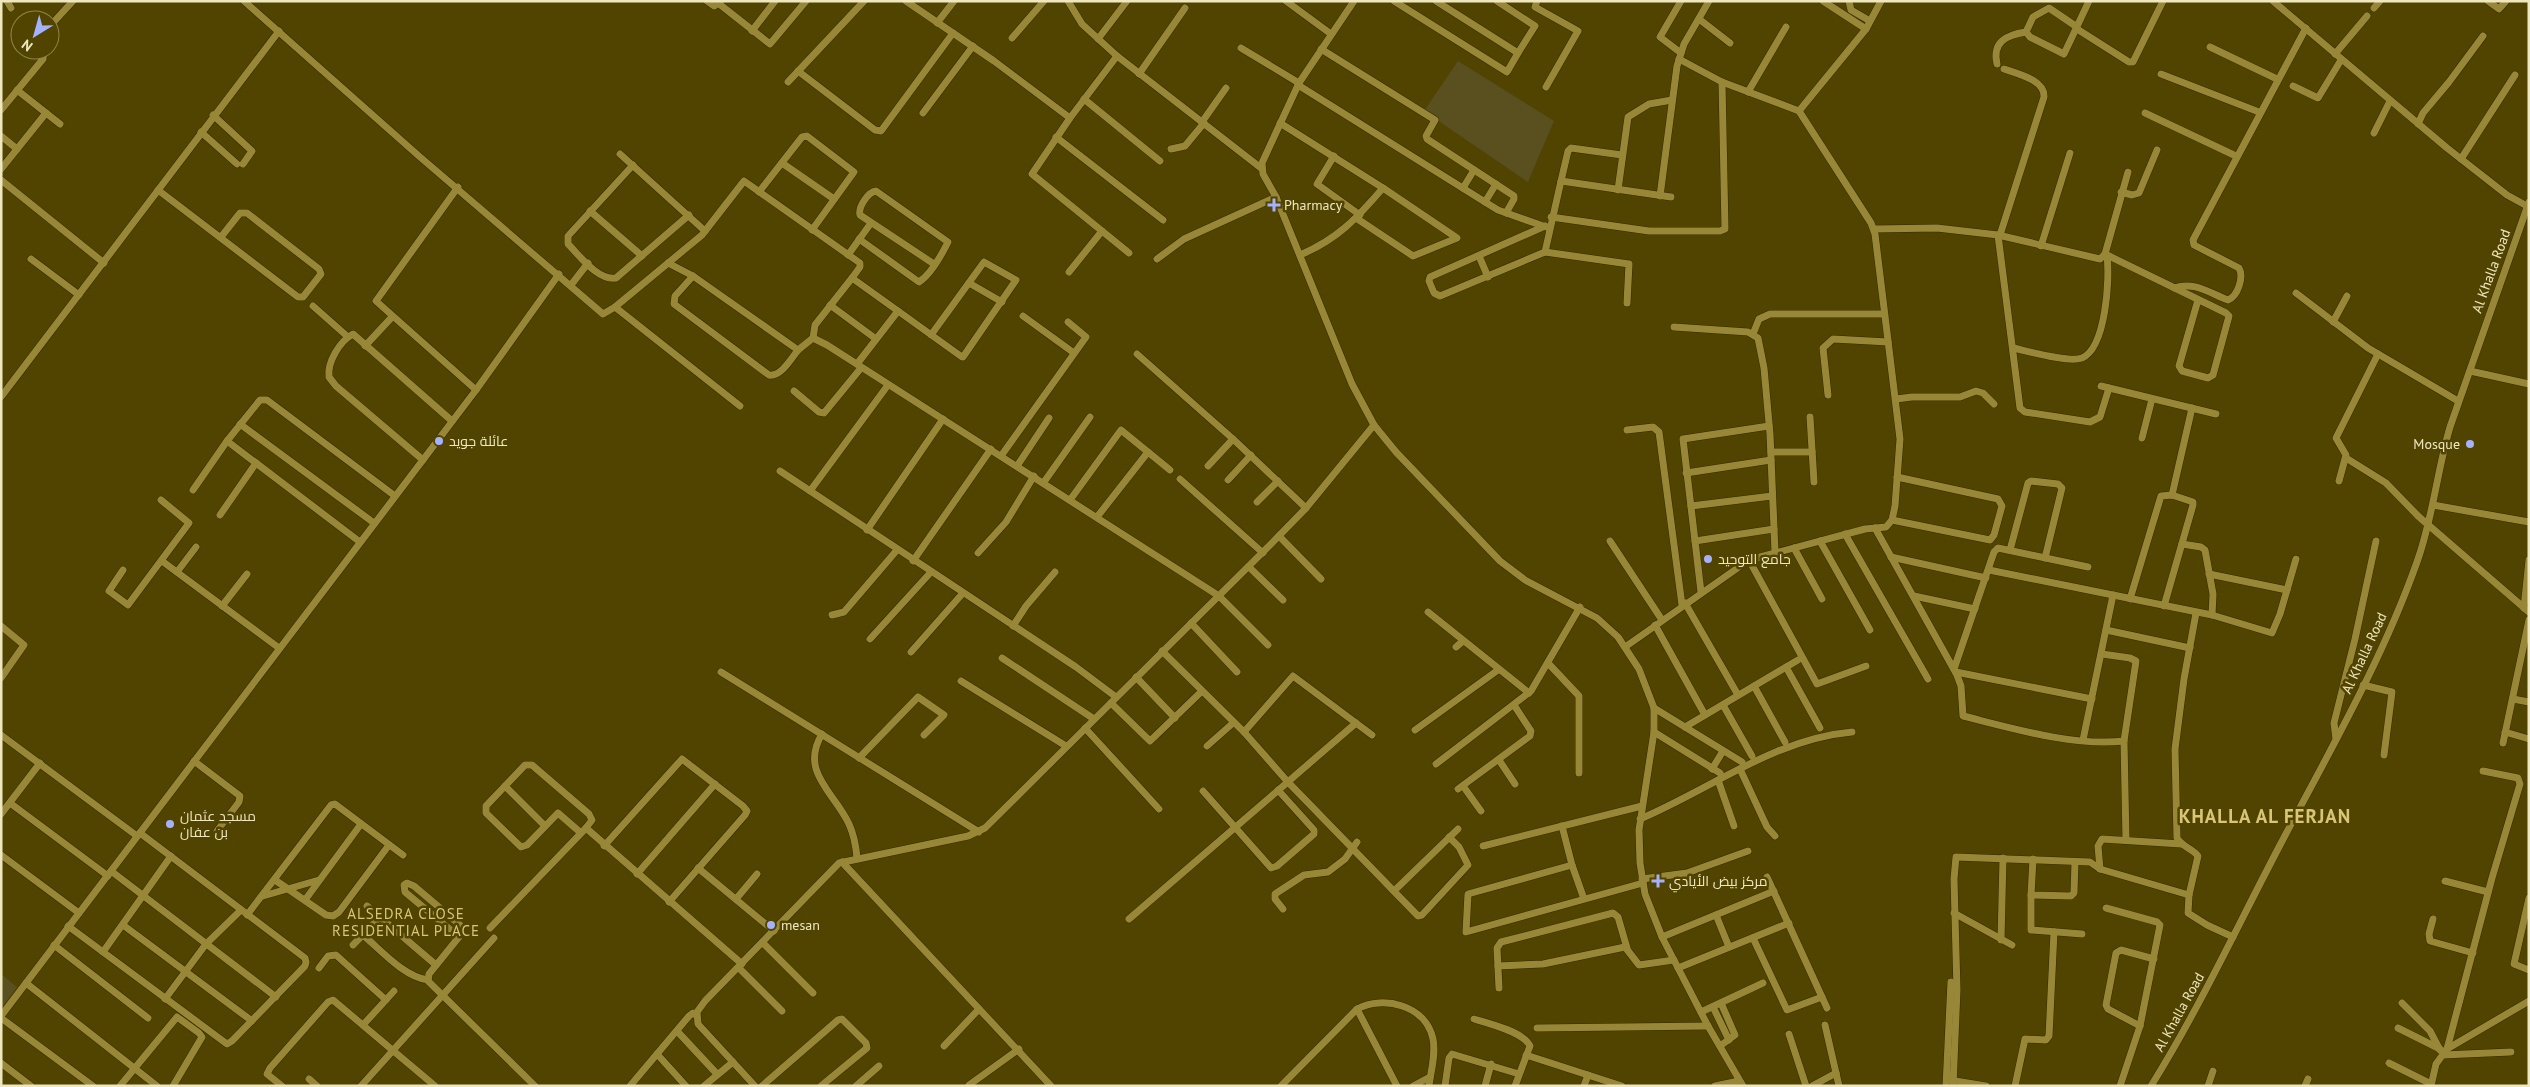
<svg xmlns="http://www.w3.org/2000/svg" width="2530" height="1087" font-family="'PT Sans',Cairo,sans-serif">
	<rect width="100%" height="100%" fill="#514400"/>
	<g fill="#594f1f">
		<polygon points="1458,61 1554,121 1528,182 1424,111"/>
		<polygon points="1,974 17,987 1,1009"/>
	</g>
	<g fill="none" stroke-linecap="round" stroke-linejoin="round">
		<g stroke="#342b00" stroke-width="8">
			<g id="minor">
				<polyline points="7,1 11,8"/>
				<polyline points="244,1 420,157 603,314 615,307 702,235 744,181 860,263 860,267 852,278"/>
				<polyline points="707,1 714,6 720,2"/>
				<polyline points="906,1 994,61 1070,118 1117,56 1261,168"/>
				<polyline points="1068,1 1082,24 1117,56"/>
				<polyline points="1286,1 1331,34"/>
				<polyline points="1354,1 1299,83 1262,163 1263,174 1276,197 1352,384 1374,425 1396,452 1500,561 1525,580 1597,618 1618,637 1639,669 1654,708 1654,732 1639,830 1640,863 1645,894 1662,937 1708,1026 1743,1086"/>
				<polyline points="1394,1 1507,72 1518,53 1436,1"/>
				<polyline points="1497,1 1535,26 1518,53"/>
				<polyline points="1537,1 1535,7 1578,31 1546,87"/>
				<polyline points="1823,1 1866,29"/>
				<polyline points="1849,1 1851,10 1870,21"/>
				<polyline points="2273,1 2447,148 2507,195 2527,206"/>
				<polyline points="2488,1 2499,9 2506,1"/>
				<polyline points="718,3 770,44 806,1"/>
				<polyline points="2374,8 2380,1"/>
				<polyline points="1699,19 1730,43"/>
				<polyline points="937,23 954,1"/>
				<polyline points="50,26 73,1"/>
				<polyline points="2077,27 2049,8 2033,17 2026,32 2030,37 2064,54 2089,1"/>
				<polyline points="2077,29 2129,62 2133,62 2163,1"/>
				<polyline points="752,31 775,1"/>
				<polyline points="1012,38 1044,1"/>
				<polyline points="1098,39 1127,1"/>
				<polyline points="2210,47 2277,79"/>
				<polyline points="1241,48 1299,83"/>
				<polyline points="1321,49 1435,120 1426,136 1427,139 1514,196 1514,199 1506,213"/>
				<polyline points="1681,53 1660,37 1681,1"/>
				<polyline points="2335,54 2367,16"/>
				<path d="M1997,64C1992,42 2006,35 2026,32"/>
				<polyline points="798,71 875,130 881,131 953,33"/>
				<polyline points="1139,74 1185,8"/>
				<polyline points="2161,74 2259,112"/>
				<polyline points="788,82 864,1"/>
				<polyline points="1298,85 1485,202 1498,210 1546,227"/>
				<polyline points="2293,86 2318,98 2341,60"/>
				<polyline points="17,90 60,124"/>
				<polyline points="1748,92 1786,27"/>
				<polyline points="1084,99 1160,161"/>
				<polyline points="1,110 43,59 44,50"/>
				<polyline points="1799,111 1866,29 1881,1"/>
				<polyline points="923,113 973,46"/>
				<polyline points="2145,113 2236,156"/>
				<polyline points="213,115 252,151 243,164"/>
				<polyline points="1070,118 1032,174 1129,253"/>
				<polyline points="1202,122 1226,88"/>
				<polyline points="1280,123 1383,188"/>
				<polyline points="2418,124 2423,113 2449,82 2483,36"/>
				<polyline points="201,132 237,164"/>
				<polyline points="2374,133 2390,101"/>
				<polyline points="1,136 17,149"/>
				<polyline points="1056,137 1163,220"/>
				<polyline points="1171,149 1185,146 1204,123"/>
				<polyline points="620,154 705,231"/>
				<polyline points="1334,156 1317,184 1360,215"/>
				<polyline points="2461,159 2515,75"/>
				<polyline points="782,163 834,199"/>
				<path d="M633,165L568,236V244C580,256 598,281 616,278L689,215"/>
				<polyline points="1,169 46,113"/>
				<polyline points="1,180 104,263"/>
				<polyline points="1561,181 1568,151 1571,148 1622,155"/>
				<polyline points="458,187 376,301 476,390"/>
				<polyline points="1463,188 1474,170"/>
				<polyline points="158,190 298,297 303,297 321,274 319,269 247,213 240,213 221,237"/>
				<polyline points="1618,190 1628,117 1649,104 1672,100"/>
				<polyline points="759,192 802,137 807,136 854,172 812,230"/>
				<polyline points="2121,192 2132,195 2139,193 2157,150"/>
				<polyline points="1660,196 1677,66 1684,44 1709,1"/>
				<polyline points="1485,202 1496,184"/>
				<polyline points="590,211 642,256"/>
				<polyline points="1551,217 1649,231 1720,231 1725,229 1722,82"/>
				<polyline points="1545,226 1430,277 1429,281 1434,293 1440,296 1545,252 1561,181 1671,197"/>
				<polyline points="1874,229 1937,228 1998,235 2100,259 2105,254 2128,172"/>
				<polyline points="1998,235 2020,408 2025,412 2090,422 2100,417 2109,388"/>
				<path d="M2000,235L2044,97C2045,80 2018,74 2004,69"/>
				<path d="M859,239L919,282C930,275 942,254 948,242L876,191C868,192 858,207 860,215L934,264"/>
				<polyline points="2041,246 2070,153"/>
				<polyline points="1545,252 1629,264 1627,303"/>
				<polyline points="2105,254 2226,313 2229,316 2213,375 2208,378 2182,371 2179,366 2198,300"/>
				<polyline points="848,255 871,223"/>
				<path d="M1300,255C1338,239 1357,218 1383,188L1457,238L1413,256L1356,218"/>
				<polyline points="1479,256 1488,277"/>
				<polyline points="31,259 79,295"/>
				<polyline points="1157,259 1184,239 1276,197"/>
				<polyline points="668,263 693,276 798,350 813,338 827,345 1219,596 1268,645"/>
				<polyline points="1069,272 1102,231"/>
				<path d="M693,276L675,296L674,304L769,375C781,377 791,359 798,350"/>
				<polyline points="969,283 1002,302"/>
				<polyline points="571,285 588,263"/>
				<path d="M2174,288C2195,281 2209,293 2228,300C2238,296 2244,277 2239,268L2194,245L2193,240L2306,28"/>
				<polyline points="2296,293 2368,348 2458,401"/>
				<polyline points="830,305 876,339"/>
				<polyline points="313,306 348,337"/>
				<polyline points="615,307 740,406"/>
				<polyline points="898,311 962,357 963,357 1016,280 984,262 931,335"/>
				<polyline points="1023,316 1074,353"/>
				<polyline points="2333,322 2347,296"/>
				<polyline points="1674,327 1748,332 1758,338 1764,368 1770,434 1775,552"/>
				<polyline points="1753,334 1759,319 1770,314 1884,314"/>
				<polyline points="813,338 815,325 852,278 898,311 857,364"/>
				<polyline points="365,346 392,317"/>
				<path d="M2013,348C2027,351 2069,363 2082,358C2106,348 2110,278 2107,256"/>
				<polyline points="1137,354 1233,439 1306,508"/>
				<polyline points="2470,371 2529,384"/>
				<polyline points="2101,386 2216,414"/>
				<polyline points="794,391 819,412 824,413 861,368"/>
				<polyline points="1828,395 1823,348 1833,339 1888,342"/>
				<polyline points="1,397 279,31"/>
				<polyline points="1896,399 1912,397 1960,397 1976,391 1983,393 1994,404"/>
				<polyline points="1810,417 1814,482"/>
				<polyline points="240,424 374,523"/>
				<polyline points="1627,430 1653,427 1659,432 1682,605"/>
				<polyline points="2142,438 2152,399"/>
				<polyline points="1771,452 1812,452"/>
				<polyline points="1001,456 1086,337 1068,322"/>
				<polyline points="2346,458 2386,483 2418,516 2529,612"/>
				<path d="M423,460L336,386L329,377C327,362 340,341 353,334L452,421"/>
				<polyline points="1017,466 1049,418"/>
				<polyline points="1208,466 1233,439"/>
				<polyline points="780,471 1076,667 1116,697"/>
				<polyline points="1686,473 1771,460"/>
				<polyline points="1180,479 1263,553"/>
				<polyline points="1228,480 1251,455"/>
				<polyline points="2339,481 2346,455 2336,438 2378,354"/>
				<polyline points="1044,482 1090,417"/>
				<polyline points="193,490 227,441"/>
				<polyline points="810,491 888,385"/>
				<polyline points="2172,495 2192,408"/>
				<polyline points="1070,500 1121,430 1170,470"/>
				<polyline points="1257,502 1278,481"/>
				<polyline points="2433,505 2529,522"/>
				<polyline points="1691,506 1772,496"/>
				<polyline points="220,515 256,463"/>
				<polyline points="1097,517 1148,452"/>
				<polyline points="1892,520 1990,540 1994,535 2002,506 1998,499 1897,477"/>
				<path d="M1875,528L1957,675L1961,686L1963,716C2011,728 2075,747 2124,741L2136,661L2130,658L2102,654"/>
				<polyline points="867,530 943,419"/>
				<polyline points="1845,534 1928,679"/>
				<polyline points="1279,536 1321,579"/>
				<polyline points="1610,541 1662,620"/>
				<polyline points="1695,541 1774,529"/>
				<polyline points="1820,541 1870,630"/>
				<polyline points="360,542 227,441 260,400 267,400 395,496"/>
				<polyline points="1794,548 1822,599"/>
				<polyline points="2010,550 2028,483 2031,481 2058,484 2062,488 2045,558"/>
				<polyline points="978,553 1006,522 1034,476"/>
				<polyline points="1891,557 1986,578"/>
				<polyline points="1749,560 1817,684 1866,666"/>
				<polyline points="162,561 279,648"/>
				<polyline points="913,561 991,449"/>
				<polyline points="1249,567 1283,600"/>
				<polyline points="123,570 109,591 128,605 189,523 161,500"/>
				<polyline points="1989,570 2212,615 2213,594 2205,550 2201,547 2182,544"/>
				<polyline points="177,572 196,547"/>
				<polyline points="2209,574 2287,590"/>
				<polyline points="1701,592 1683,439 1769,426"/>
				<polyline points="1914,596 1975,609"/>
				<polyline points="2130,599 2161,496 2172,495 2193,502 2193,505 2164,606"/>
				<polyline points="1685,603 1738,695"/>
				<polyline points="222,606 247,574"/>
				<polyline points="2524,608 2529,560"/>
				<polyline points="1428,612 1529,693"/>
				<path d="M2196,613L2184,679L2175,749L2177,838C2182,847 2192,848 2198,856L2189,895L2188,913L2207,925L2233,937"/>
				<polyline points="832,615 844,612 897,550"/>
				<polyline points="2212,615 2272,633 2280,614 2296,559"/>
				<polyline points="1191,623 1237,672"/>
				<polyline points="1655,625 1705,715"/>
				<polyline points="1,626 24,645 1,678"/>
				<polyline points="1013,626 1026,606 1055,572"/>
				<polyline points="2106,630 2190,648"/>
				<polyline points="870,639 931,572"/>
				<polyline points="1456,647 1463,641"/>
				<polyline points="1625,647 1749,560 1865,529 1886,527 1892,520 1895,506 1900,439 1875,234 1871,223 1799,111 1722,82 1679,59"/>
				<polyline points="1162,651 1244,732 1287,781 1418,916 1422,915 1468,865 1459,847 1449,837"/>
				<polyline points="911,652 963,593"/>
				<polyline points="1002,658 1094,719"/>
				<polyline points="1548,663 1579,696 1579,773"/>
				<polyline points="1786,667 1820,728"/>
				<polyline points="1954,669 1994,552 1998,548 2088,567"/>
				<polyline points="721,672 979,832"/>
				<polyline points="1956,672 2092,699"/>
				<polyline points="1136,677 1175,718"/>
				<polyline points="961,681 1066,746"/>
				<polyline points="2363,685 2392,692 2384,755"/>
				<polyline points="1754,686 1785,742"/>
				<polyline points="2513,699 2529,702"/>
				<polyline points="1111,703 1150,741 1201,692"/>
				<polyline points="1723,705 1752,756"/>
				<polyline points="1654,708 1742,762"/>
				<polyline points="1685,727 1798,660"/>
				<polyline points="1085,728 1159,809"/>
				<polyline points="1415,730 1498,670"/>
				<polyline points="1244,732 1293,676 1372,735"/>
				<polyline points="1654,732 1720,773"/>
				<polyline points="2505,732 2529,739"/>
				<path d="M822,734C799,772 835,793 849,824C854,835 856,846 857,858"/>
				<polyline points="1,735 137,836"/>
				<polyline points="2336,739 2334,723 2355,639 2376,541"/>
				<polyline points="2083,740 2113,595"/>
				<polyline points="2124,741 2126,840"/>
				<polyline points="2503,743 2529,620"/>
				<polyline points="1207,746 1233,723"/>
				<polyline points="859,758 918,697 944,715 924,735"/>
				<polyline points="1499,760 1515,784"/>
				<polyline points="194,761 240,796 239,802 217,831"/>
				<polyline points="1436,764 1531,691 1580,607"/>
				<polyline points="1712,769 1723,751"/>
				<polyline points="1740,769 1767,827 1775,836"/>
				<polyline points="1718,780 1734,826"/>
				<polyline points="505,786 545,826"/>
				<polyline points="1463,786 1481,811"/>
				<polyline points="1458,789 1530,736 1531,731 1514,705"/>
				<polyline points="1203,791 1271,868 1277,866 1314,834 1314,830 1278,790"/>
				<polyline points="10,803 108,876"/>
				<polyline points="1,814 40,763"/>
				<path d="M1640,819C1711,789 1774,739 1852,732"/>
				<polyline points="1562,826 1572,865"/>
				<polyline points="586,828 742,964"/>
				<polyline points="604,846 682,759 743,806 747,811 745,815 669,902"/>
				<polyline points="1483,846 1642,806"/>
				<polyline points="1,855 79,913"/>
				<polyline points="2033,859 2031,895 2071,896 2074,893 2075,862"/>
				<polyline points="842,862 1051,1086"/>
				<polyline points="698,868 774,931"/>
				<polyline points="2100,869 2098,846 2102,839 2181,844"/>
				<polyline points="111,871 276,997"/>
				<polyline points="637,874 715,784"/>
				<polyline points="1767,877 1827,1008"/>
				<polyline points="1642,879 1687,873 1748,851"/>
				<polyline points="275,880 326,915 333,916 339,912 389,845"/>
				<polyline points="2445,881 2488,892"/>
				<polyline points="1394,891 1458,829"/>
				<polyline points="2031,895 2031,930 2082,934"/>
				<polyline points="263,896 319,880"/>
				<polyline points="2529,898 2514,964 2529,970"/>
				<polyline points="736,899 757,874"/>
				<polyline points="1584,899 1572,865 1468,894 1466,932 1643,883"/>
				<polyline points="305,900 361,824"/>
				<polyline points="367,906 436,965"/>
				<polyline points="2106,908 2157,922 2160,925 2140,1026 2120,1086"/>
				<polyline points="1283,909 1275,899 1275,894 1304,875 1328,872 1345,859 1357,842"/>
				<polyline points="1954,913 2012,945"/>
				<polyline points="247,915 331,805 335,804 403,855"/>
				<polyline points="1716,915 1729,947"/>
				<polyline points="1129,919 1356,723"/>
				<polyline points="2433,919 2429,934 2430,941 2473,953"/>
				<polyline points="123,925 252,1021"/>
				<polyline points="68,926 227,1044 232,1041 305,966 306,962 305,958 140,833"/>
				<polyline points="490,928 586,828 592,820 589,814 532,765 525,765 486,806 486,813 521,847 527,845 558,813 581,833"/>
				<path d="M363,935C381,950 404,977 428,980"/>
				<polyline points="459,937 405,892 404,885 407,883 414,886 460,925 462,932 459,937 429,974 428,981 535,1086"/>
				<polyline points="1662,937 1774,891"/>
				<polyline points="1753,938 1787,1010 1822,997"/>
				<polyline points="2001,940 2003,858"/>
				<polyline points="763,943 813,993"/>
				<polyline points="54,945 148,1018"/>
				<polyline points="353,945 380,917"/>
				<polyline points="103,952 171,856"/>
				<polyline points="1498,966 1543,964 1625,947 1639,965 1674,960"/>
				<polyline points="319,968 328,956 336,955 386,1000"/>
				<polyline points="739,968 782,1011"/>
				<polyline points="1678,968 1789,923"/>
				<polyline points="26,983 157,1086"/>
				<polyline points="1499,988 1497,948 1501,942 1613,913 1618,917 1627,948"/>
				<polyline points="165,999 206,944 241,910"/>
				<polyline points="2402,1003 2430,1031 2440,1050"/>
				<polyline points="1713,1007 1729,1040"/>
				<polyline points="1357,1009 1397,1086"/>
				<polyline points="1701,1012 1763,983"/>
				<polyline points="1,1016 476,390 559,274"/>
				<polyline points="1,1018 93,1086"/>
				<path d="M1474,1019C1488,1023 1524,1032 1530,1046L1515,1086"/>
				<polyline points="363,1025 394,991"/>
				<polyline points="1825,1025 1839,1086"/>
				<polyline points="2140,1026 2108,1009 2106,1005 2116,953 2121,950 2154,959"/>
				<polyline points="1537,1028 1708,1026"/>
				<polyline points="2398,1028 2440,1049"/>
				<polyline points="677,1031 717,1074"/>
				<polyline points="1789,1034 1806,1086"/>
				<polyline points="944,1046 979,1009"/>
				<polyline points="1720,1046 1735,1035 1721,1003"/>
				<polyline points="2447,1049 2529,1001"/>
				<polyline points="657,1054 686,1086"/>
				<polyline points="1526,1055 1622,1086"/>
				<polyline points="2443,1055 2511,1052"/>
				<polyline points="1,1063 31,1086"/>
				<polyline points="2389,1063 2431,1084"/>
				<polyline points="309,1079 317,1086"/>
				<polyline points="1949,1080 1986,1086"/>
				<polyline points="969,1085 1019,1049"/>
				<polyline points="120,1086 177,1017 199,1033 202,1037 173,1086"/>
				<polyline points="282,1086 267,1074 270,1068 328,1002 333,1000 435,1086"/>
				<polyline points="361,1086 494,938"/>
				<polyline points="630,1086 689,1016 693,1013 696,1015"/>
				<polyline points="704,1086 733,1062"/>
				<polyline points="755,1086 698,1024 697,1012 705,1001 839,863 968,836 985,828 1271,544 1306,508 1374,425"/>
				<polyline points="762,1086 838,1020 842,1019 866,1043 867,1048 821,1086"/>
				<polyline points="856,1086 879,1066"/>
				<path d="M1281,1086L1357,1009C1383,995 1426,1005 1433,1039C1436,1054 1431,1070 1429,1086"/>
				<polyline points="1413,1086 1430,1077"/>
				<polyline points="1445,1086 1449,1058 1452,1054 1519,1074"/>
				<polyline points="1485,1086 1491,1064"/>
				<polyline points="1584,1086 1588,1075"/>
				<polyline points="1715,1086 1739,1081"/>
				<polyline points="1812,1086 1836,1073"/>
				<polyline points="1946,1086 1951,982"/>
				<polyline points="1953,1086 1957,990 1954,879 1956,857 2090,862 2100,869 2189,895"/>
				<polyline points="2015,1086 2025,1039 2046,1040 2049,1036 2054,932"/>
				<path d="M2151,1086C2199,1009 2237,927 2279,847C2328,754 2382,661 2417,562C2433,518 2437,471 2450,427L2529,202"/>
				<polyline points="2208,1086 2213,1071"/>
				<polyline points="2305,1086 2308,1079"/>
				<polyline points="2431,1086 2436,1064 2447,1049 2492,878 2520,784 2518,778 2483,771"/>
			</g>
		</g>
		<use href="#minor" stroke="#988736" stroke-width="7"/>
	</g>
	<g fill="#a6b1fc" stroke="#514400" stroke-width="2">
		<path d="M1271.5 197.5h5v5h5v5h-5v5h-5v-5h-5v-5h5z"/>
		<circle cx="439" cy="441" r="5"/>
		<circle cx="2470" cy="444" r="5"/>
		<circle cx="1708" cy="559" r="5"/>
		<circle cx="170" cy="824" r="5"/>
		<path d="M1655.5 873.5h5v5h5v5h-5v5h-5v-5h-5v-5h5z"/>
		<circle cx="771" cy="925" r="5"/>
	</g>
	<g text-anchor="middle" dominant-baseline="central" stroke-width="5" stroke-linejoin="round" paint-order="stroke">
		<g font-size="14" fill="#efe7c0" stroke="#514400" text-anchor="start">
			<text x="1284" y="205">Pharmacy</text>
			<text x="449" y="441">عائلة جويد</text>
			<text x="2460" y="444" text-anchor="end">Mosque</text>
			<text x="1718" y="559">جامع التوحيد</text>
			<text x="180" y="816">مسجد عثمان<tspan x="180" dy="16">بن عفان</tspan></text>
			<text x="1669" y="881">مركز بيض الأيادي</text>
			<text x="781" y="925">mesan</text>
		</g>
		<g font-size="14" fill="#efe7c0" stroke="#514400">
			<text transform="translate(2491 271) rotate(-70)">Al Khalla Road</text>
			<text transform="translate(2364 653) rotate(-65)">Al Khalla Road</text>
			<text transform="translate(2179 1012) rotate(-61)">Al Khalla Road</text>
		</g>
		<g font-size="15" letter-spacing="1" fill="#d8c676" stroke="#514400">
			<text x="406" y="913">ALSEDRA CLOSE<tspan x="406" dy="17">RESIDENTIAL PLACE</tspan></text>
		</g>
		<g font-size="19" font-weight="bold" letter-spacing="1" fill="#d8c676" stroke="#514400">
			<text x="2265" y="816">KHALLA AL FERJAN</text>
		</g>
	</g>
	<rect width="2530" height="1087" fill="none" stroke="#efe7c0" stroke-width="5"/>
	<g transform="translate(35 35) rotate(217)"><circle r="24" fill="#514400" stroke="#90854d"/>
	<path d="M0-4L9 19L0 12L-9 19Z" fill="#a6b1fc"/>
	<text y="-8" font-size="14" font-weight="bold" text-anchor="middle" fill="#efe7c0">N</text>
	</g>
</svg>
